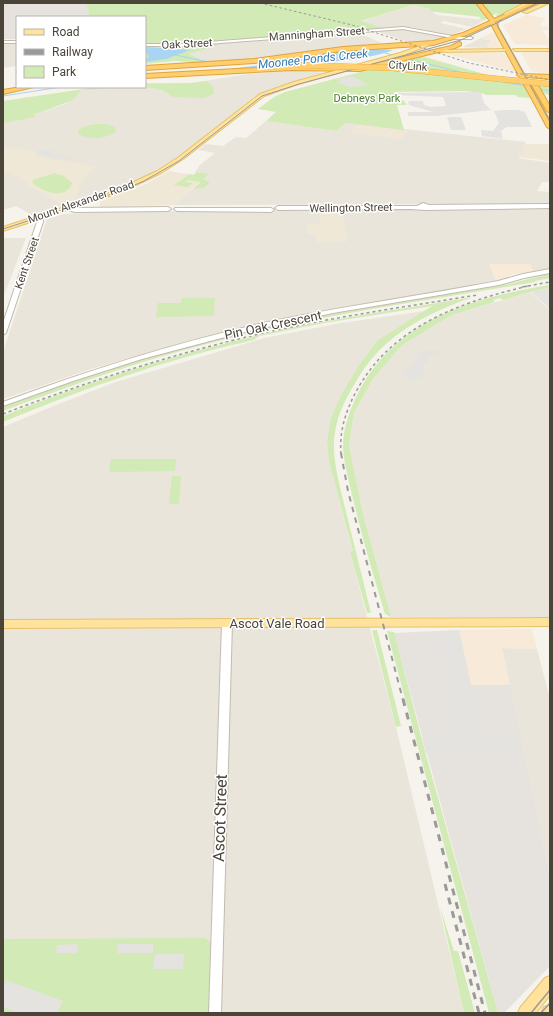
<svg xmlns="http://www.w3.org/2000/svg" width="553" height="1016" font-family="Roboto,sans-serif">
	<rect width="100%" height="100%" fill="#f6f3ec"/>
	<g fill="#eae5da">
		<polygon points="413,5 431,9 428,11 433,12 437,15 485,20 472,27 444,21 440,23 467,29 451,35 410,27 383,28 360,22"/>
		<polygon points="406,29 444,37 426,42 410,43 376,31"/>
		<polygon points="359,33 382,43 231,62 204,61 189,54 220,43"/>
		<polygon points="481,38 492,41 487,44 489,48 463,47"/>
		<polygon points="3,42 17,43 17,66 3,68"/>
		<polygon points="310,69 322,73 255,96 180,156 137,181 122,188 33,216 16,206 3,210 3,123 33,115 65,104 83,89 145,87 145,83 191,83 249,74"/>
		<polygon points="266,121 335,131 346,123 526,142 519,158 550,163 550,182 542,182 537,191 550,192 550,204 173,205 209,175 195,172 200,165 215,153 198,150 206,144 223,146 236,137 246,138"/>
		<polygon points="550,207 550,269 533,271 530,264 490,264 496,281 287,318 242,327 202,337 91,369 3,399 3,352 47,219 63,214 139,211 269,211"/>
		<polygon points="3,238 26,238 3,298"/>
		<polygon points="530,292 550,310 550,617 391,617 363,514 349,445 354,413 373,379 401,346 452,315"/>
		<polygon points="425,311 378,340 361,362 327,442 329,462 353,552 350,552 396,727 464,1013 3,1013 3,427 56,405 116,382 264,338 341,323"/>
		<polygon points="502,648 537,649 550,699 550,877"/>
	</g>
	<g fill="#f7ead8">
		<polygon points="526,15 545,18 540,26 550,27 550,30 542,30 550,41 550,49 547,45 515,44 503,25"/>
		<polygon points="492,33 496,34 503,48 489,48 487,44 492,41 481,38"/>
		<polygon points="448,51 502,53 507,55 516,72 440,52"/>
		<polygon points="521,52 550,52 550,75 531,71"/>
		<polygon points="489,264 530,264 534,271 514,274 496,281"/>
		<polygon points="532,629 537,649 502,648 510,685 471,685 459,630"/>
	</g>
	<g fill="#e6e2dd">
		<polygon points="3,3 85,3 89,11 88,17 17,17 17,39 3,39"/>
		<polygon points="459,630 471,685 510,685 550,877 550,966 504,1013 498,1013 394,633"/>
	</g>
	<g fill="#efe8d6">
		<polygon points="358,124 409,131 401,140 350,132"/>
		<polygon points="525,144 550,144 550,161 519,157"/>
		<polygon points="16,148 36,152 37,155 52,159 96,166 81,182 75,203 64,206 25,184 28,182 3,170 3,149"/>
		<polygon points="169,171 193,175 197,172 209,174 173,205 100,207 100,202 146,184"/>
		<polygon points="319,211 343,211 347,242 317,242 316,234 307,234 307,224 320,224"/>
	</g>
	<g fill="#d2eab5">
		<polygon points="85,3 525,3 498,16 496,16 498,13 487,17 488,18 485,20 479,19 481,17 427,11 431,9 413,5 361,21 383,28 357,30 343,27 339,27 341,29 291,35 220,41 220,44 189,54 204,61 231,62 206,63 175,61 145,64 145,17 88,17 89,11"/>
		<polygon points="421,56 513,82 550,86 550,95 526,90 530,98 517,97 516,95 487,95 481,93 465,91 394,92 396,101 403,100 407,105 397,105 404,130 346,123 336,131 266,121 276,112 258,109 274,97 285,92"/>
		<path d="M207,81L212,85L214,94L204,98L175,97C168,96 165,90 159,89C133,84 107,89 81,90L73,100L33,115L36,117L3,123V101L97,87H145V84L191,83Z"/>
		<path d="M97,124H106L115,127L116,131C108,139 87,141 78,133V130L85,126Z"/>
		<polygon points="197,172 209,174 203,180 210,182 203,188 194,189 202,180 200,182 188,180 185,182 193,183 188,187 174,185 190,174 193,175"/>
		<path d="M56,173V174L64,176L72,183C66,201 42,192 32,182L35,179Z"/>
		<path d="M550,274V278L535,281V282C435,299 333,313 234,337C155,356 79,382 3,411V406C77,379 153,354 230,335C320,314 412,301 503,285C519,282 534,277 550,274Z"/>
		<path d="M549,285L550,288L530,292L503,300L500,298L493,300L495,302L452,315L401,346L373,379L354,413L349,445L363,514L391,617L385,614C374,577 363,541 354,503C350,485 344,465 343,447C343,426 351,407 360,389C399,318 476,297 549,285Z"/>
		<path d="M473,297C438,309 400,327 375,355C365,366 358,378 351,390C340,409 333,428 334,450C335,472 342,494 347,516C355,548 363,580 371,613H367L350,552L353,551L329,462L327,442L331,418L341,395L361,362L378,340L432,306L324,323L259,336L254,340C167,359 85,388 3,422V416C96,378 192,349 290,328C351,316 412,307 473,297Z"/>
		<polygon points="182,298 215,298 214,316 156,317 158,303 181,303"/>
		<polygon points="111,459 176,459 175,471 109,472"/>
		<polygon points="172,476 181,476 179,504 169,504"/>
		<polygon points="372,630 377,630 401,726 396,727"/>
		<polygon points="387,631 394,632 426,755 498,1013 489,1013"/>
		<polygon points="440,907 454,951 458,951 475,1013 464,1013"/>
		<polygon points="205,938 209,941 213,947 210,1013 3,1013 3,939"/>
	</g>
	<g fill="#e5e3e0">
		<polygon points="352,76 369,85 350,87 337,82 341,81 336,79"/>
		<polygon points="474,92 481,93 484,103 491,110 436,116 408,116 408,112 433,112 409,105 408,101 423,101 424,105 430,107 446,106 443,97 395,95 395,93"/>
		<polygon points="502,110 518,110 525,112 532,127 507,127 501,131 503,139 482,136 481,130 493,131 499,123 494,111"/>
		<polygon points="447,117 461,117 466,130 451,130"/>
		<polygon points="36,150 53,150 53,153 72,157 67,160 37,155"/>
		<polygon points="550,288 550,309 531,292"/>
		<polygon points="425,350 437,350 441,352 429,357 427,363 420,366 423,368 421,369 425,374 415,380 403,377 417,355"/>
		<polygon points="459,630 480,727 513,727 520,756 483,756 457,751 426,753 422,738 441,738 439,719 450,719 437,632"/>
		<polygon points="78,944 77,953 56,953 57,945"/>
		<polygon points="118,944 153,944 153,953 117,953"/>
		<polygon points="155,954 184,954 183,969 153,969"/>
		<polygon points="6,980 63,1001 57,1013 19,1013 3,1007 3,987"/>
	</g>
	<g fill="#a9d4f2">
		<polygon points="145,47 190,50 166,59 145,62 145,59 149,57 145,51"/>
		<path d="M380,49L393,50C376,57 322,67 306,58L330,52Z"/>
	</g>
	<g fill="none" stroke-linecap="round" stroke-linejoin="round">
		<g stroke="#a9d4f2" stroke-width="1">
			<polyline points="385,53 464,73"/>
			<polyline points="175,55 204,61"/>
			<polyline points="287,60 302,60"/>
			<polyline points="226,70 311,59"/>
			<polyline points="503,82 526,86"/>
			<polyline points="531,87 550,91"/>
			<polyline points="3,96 61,87"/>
		</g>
		<g stroke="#c2bbae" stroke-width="2">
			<g id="minor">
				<polygon points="403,27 458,37 471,37 473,38 471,39 458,39 403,29 183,46 145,46 145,44 183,44"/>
				<rect x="3" y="41" width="14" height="2"/>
				<polygon points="423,203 429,205 550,204 550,208 425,210 410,209 278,210 275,208 278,206 417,206"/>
				<polygon points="66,206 75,208 168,207 171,209 168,211 75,212 64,209 63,208"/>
				<polygon points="175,208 271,208 274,210 271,212 177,211 174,209"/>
				<polygon points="40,215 43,217 43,222 6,333 3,335 3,323 37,222 37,217"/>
				<path d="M550,269V273L524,278L499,285L333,313L244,332L142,359L73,381L3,406V402C93,369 184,340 278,320C351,305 425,295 498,281L523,274Z"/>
				<polygon points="227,620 230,621 232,623 221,1013 209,1013 222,623 224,621"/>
			</g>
		</g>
		<g stroke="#e6c16a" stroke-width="2">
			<g id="major">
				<polygon points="525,3 531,3 507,15 503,14"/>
				<polygon points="543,3 549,3 527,13 523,12"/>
				<polygon points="431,42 435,43 404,55 298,84 264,96 183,159 161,173 119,193 3,231 3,227 115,191 157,171 179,157 260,94 294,82 400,53"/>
				<polygon points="508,49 510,51 434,52 432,51 434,50"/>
				<polygon points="513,49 550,49 550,51 515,51"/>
				<polygon points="550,618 550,626 3,628 3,620"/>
				<polygon points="550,976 550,995 536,1013 518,1013 520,1008 545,978"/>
				<polygon points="550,1005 550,1013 541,1013 544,1007"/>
			</g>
		</g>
		<g stroke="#e0a43c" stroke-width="2">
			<g id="highway">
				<polygon points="476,3 481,3 494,19 530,3 536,3 495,22 524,74 550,75 550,79 526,77 550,121 550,129 547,127 520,77 517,75 518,74 491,24 467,35 433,45 343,51 254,63 145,70 145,66 254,59 343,47 433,41 463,33 490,21"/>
				<polygon points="459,42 461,43 461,45 455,48 360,71 292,70 145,78 145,74 292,66 360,67 451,46"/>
				<polygon points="531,81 536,82 550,106 550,113 547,111 530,82"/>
				<polygon points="21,87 34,87 3,94 3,90"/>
			</g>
		</g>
		<use href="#minor" fill="#fff" fill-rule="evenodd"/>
		<use href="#major" fill="#ffe39c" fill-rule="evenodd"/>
		<use href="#highway" fill="#ffcf6e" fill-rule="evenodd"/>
		<g stroke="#9a9a9a" stroke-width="1">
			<polyline points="501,20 498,23 498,27 550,122"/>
			<polyline points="3,229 118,192 144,181 179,161 262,96 299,84 461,40 539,3"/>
		</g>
		<g stroke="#9a9a9a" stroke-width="1.5">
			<polyline points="531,1013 550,990"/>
			<polyline points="541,1013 550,1003"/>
		</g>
		<polyline stroke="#9a9a9a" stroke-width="1" stroke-dasharray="2.5 2.5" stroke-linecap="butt" points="260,3 352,25 469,63 550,80"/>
		<g stroke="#9a9a9a" stroke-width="1.5" stroke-dasharray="3 3" stroke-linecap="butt">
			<polyline points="522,287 550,282"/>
			<path d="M3,414C81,384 161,358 242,338C320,319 398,308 477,295"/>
			<path d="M341,454C339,431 346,410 357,390C392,326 461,302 528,286"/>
		</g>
		<polyline stroke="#9a9a9a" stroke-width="2" stroke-dasharray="5.5 5.5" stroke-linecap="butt" points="341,453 348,491 403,700"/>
		<g stroke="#9a9a9a" stroke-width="3" stroke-dasharray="7 7" stroke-linecap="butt">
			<polyline points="403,699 485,1013"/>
			<polyline points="445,884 479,1013"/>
		</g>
		<g stroke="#e0a43c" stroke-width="6" stroke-linecap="butt">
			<polyline id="highway-bridge" points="297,65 392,68 550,84"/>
		</g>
		<use href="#highway-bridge" stroke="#ffcf6e" stroke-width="5.5"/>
	</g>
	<g text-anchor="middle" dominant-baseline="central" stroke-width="3" stroke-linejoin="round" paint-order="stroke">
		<g font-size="11" fill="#4b4439" stroke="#fff">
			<text transform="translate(317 34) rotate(-4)">Manningham Street</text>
			<text transform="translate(187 44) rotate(-3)">Oak Street</text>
			<text transform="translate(408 66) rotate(4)">CityLink</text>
			<text transform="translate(81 202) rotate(-19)">Mount Alexander Road</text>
			<text transform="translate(351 208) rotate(-1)">Wellington Street</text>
			<text transform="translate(27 263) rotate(-71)">Kent Street</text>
		</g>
		<g font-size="11" fill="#4a7f2a" stroke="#fff">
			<text x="367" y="98">Debneys Park</text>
		</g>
		<g font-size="12" font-style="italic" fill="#2e7ab2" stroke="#fff">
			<text transform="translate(313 59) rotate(-6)">Moonee Ponds Creek</text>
		</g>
		<g font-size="13" fill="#4b4439" stroke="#fff">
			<text transform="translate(273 325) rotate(-12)">Pin Oak Crescent</text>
			<text x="277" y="623">Ascot Vale Road</text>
		</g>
		<g font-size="16" fill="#4b4439" stroke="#fff">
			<text transform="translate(220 818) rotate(-88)">Ascot Street</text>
		</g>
	</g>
	<rect width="553" height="1016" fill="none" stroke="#4b4439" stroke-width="8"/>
	<rect x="16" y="16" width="130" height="72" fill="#ffffff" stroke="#b7b4b0"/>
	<rect x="24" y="29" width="20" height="6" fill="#ffe39c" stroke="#b7b4b0"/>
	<text x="52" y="36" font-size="12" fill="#4b4439">Road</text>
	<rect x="24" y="49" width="20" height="6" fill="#9a9a9a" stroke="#b7b4b0"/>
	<text x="52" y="56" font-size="12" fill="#4b4439">Railway</text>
	<rect x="24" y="66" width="20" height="12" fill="#d2eab5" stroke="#b7b4b0"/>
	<text x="52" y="76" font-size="12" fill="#4b4439">Park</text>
</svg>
